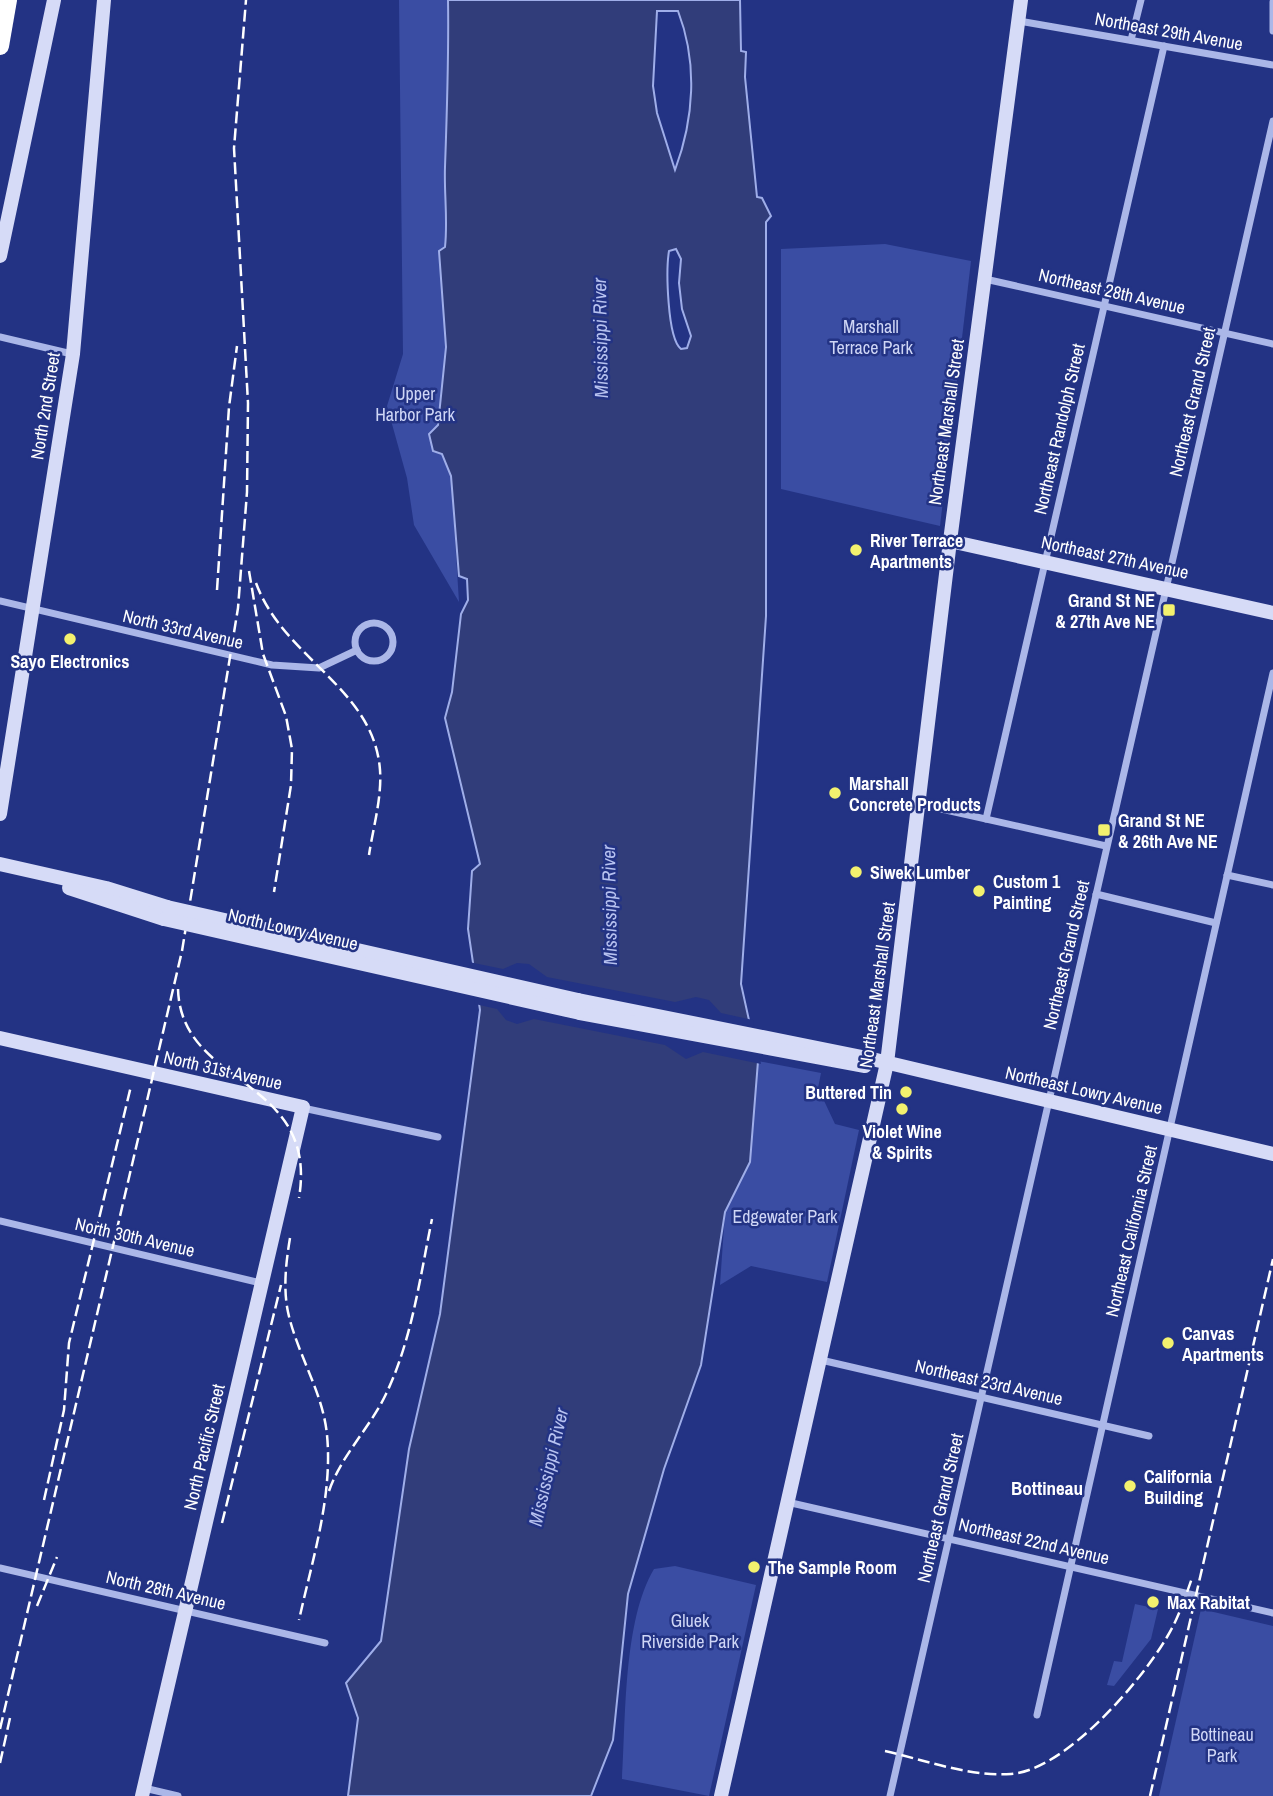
<svg xmlns="http://www.w3.org/2000/svg" width="1273" height="1796" font-family="'Archivo Narrow',sans-serif">
	<rect width="100%" height="100%" fill="#233384"/>
	<g fill="#3a4da3">
		<path d="M399,0H448C449,56 447,111 445,167C444,194 448,220 445,247L439,251L446,347L438,425L442,454L451,476L459,602L414,525L407,478L387,406L403,354Z"/>
		<polygon points="885,244 971,261 940,526 781,489 781,249"/>
		<polygon points="758,1061 821,1073 818,1088 835,1124 859,1130 827,1282 751,1266 720,1285 725,1212 750,1161"/>
		<path d="M675,1566L756,1585L709,1796L622,1779C626,1719 623,1621 654,1569Z"/>
		<polygon points="1135,1604 1158,1609 1151,1639 1114,1686 1107,1685 1114,1661 1122,1662"/>
		<polygon points="1201,1609 1273,1626 1273,1796 1159,1796"/>
	</g>
	<path fill="#313d7a" stroke="#9faee9" stroke-width="2" fill-rule="evenodd" d="M448,0H740L741,51L746,52L745,77L757,197L762,198L771,216L766,222V616L741,984L758,1061L750,1162L725,1212L701,1365L664,1469L628,1594L613,1740L591,1796H348L358,1718L346,1683L381,1641L409,1449L440,1314L480,1010L468,929L472,871L480,864L445,718L452,692L461,614L468,600L467,579L459,576L451,476L442,454L433,451L429,434L438,425L446,347L439,251L445,247C448,220 444,194 445,167C447,111 449,56 448,0ZM657,11H678C698,63 694,119 675,170L657,113L653,86ZM676,249L681,259L679,283L682,309L691,336L687,348L681,349C667,338 666,269 669,251Z"/>
	<polygon fill="#233384" points="469,962 503,969 517,963 529,964 547,977 675,1002 696,997 709,1000 721,1013 753,1020 761,1064 703,1052 686,1059 665,1045 534,1019 517,1024 506,1020 497,1009 475,1004"/>
	<g fill="none" stroke-linecap="round" stroke-linejoin="round">
		<g stroke="#abb7e8" stroke-width="7">
			<polyline points="1273,2 1273,31"/>
			<polyline points="1019,21 1273,65"/>
			<polyline points="1131,40 1141,0"/>
			<polyline points="985,279 1273,344"/>
			<polyline points="0,337 72,354"/>
			<polyline points="0,601 272,665 319,668 357,650"/>
			<circle cx="374" cy="642" r="19"/>
			<polyline points="919,804 1106,846"/>
			<polyline points="986,819 1164,46"/>
			<polyline points="1227,875 1273,885"/>
			<polyline points="1096,894 1216,923"/>
			<polyline points="303,1108 438,1137"/>
			<polyline points="0,1221 261,1283"/>
			<polyline points="821,1360 1149,1436"/>
			<polyline points="787,1502 1273,1613"/>
			<polyline points="0,1568 325,1643"/>
			<polyline points="1037,1715 1273,673"/>
			<polyline points="144,1788 178,1796"/>
			<polyline points="890,1796 1273,121"/>
		</g>
		<g stroke="#d6dbf7" stroke-width="14">
			<polyline points="0,256 54,0"/>
			<polyline points="950,541 1273,613"/>
			<polyline points="0,814 73,354 104,0"/>
			<polyline points="0,864 106,888 167,907"/>
			<polyline points="69,888 164,919"/>
			<polyline points="578,1000 872,1059 1273,1154"/>
			<polyline points="580,1013 865,1066"/>
			<polyline points="0,1038 303,1107 142,1796"/>
			<polyline points="721,1796 887,1063 950,541 1021,0"/>
		</g>
		<polyline stroke="#fff" stroke-width="18" points="0,46 8,0"/>
		<g stroke="#fff" stroke-width="2.5" stroke-dasharray="12 5" stroke-linecap="butt">
			<polyline points="249,571 263,654 286,716 292,749 291,785 274,892"/>
			<path d="M256,583C284,659 374,688 380,770C382,798 373,828 369,855"/>
			<polyline points="217,590 229,407 237,346"/>
			<path d="M178,989C181,1088 319,1076 299,1198"/>
			<path d="M290,1238C286,1262 283,1288 288,1312C297,1354 323,1392 327,1435C333,1496 312,1561 299,1620"/>
			<path d="M329,1491C342,1454 370,1428 386,1394C412,1340 420,1277 432,1219"/>
			<polyline points="44,1500 64,1410 69,1343 131,1086"/>
			<polyline points="222,1523 281,1285"/>
			<polyline points="37,1606 57,1557"/>
			<polyline points="0,1729 182,951 238,608 247,492 248,403 234,148 246,0"/>
			<path d="M885,1751C925,1760 969,1777 1011,1774C1065,1770 1140,1683 1167,1637C1178,1619 1185,1598 1192,1578"/>
			<polyline points="0,1763 10,1718"/>
			<polyline points="1150,1796 1273,1259"/>
		</g>
		<g stroke="#d6dbf7" stroke-width="14">
			<polyline points="167,907 578,1000"/>
			<polyline points="164,919 580,1013"/>
		</g>
	</g>
	<g fill="#f3f16e" stroke="#233384" stroke-width="2.5">
		<circle cx="856" cy="550" r="7"/>
		<rect x="1162" y="603" width="14" height="14" rx="3.5"/>
		<circle cx="70" cy="639" r="7"/>
		<circle cx="835" cy="793" r="7"/>
		<rect x="1097" y="823" width="14" height="14" rx="3.5"/>
		<circle cx="856" cy="872" r="7"/>
		<circle cx="979" cy="891" r="7"/>
		<circle cx="906" cy="1092" r="7"/>
		<circle cx="902" cy="1109" r="7"/>
		<circle cx="1168" cy="1343" r="7"/>
		<circle cx="1130" cy="1486" r="7"/>
		<circle cx="754" cy="1567" r="7"/>
		<circle cx="1153" cy="1602" r="7"/>
	</g>
	<g text-anchor="middle" dominant-baseline="central" stroke-width="5" stroke-linejoin="round" paint-order="stroke">
		<g font-size="18" fill="#fff" stroke="#233384">
			<text transform="translate(1169 31) rotate(10)">Northeast 29th Avenue</text>
			<text transform="translate(1112 291) rotate(13)">Northeast 28th Avenue</text>
			<text transform="translate(1192 402) rotate(-77)">Northeast Grand Street</text>
			<text transform="translate(45 406) rotate(-81)">North 2nd Street</text>
			<text transform="translate(946 422) rotate(-82)">Northeast Marshall Street</text>
			<text transform="translate(1059 429) rotate(-77)">Northeast Randolph Street</text>
			<text transform="translate(1115 557) rotate(12)">Northeast 27th Avenue</text>
			<text transform="translate(183 629) rotate(13)">North 33rd Avenue</text>
			<text transform="translate(293 929) rotate(13)">North Lowry Avenue</text>
			<text transform="translate(1066 955) rotate(-77)">Northeast Grand Street</text>
			<text transform="translate(877 985) rotate(-82)">Northeast Marshall Street</text>
			<text transform="translate(223 1070) rotate(13)">North 31st Avenue</text>
			<text transform="translate(1084 1090) rotate(13)">Northeast Lowry Avenue</text>
			<text transform="translate(1131 1231) rotate(-77)">Northeast California Street</text>
			<text transform="translate(135 1237) rotate(13)">North 30th Avenue</text>
			<text transform="translate(989 1382) rotate(13)">Northeast 23rd Avenue</text>
			<text transform="translate(204 1447) rotate(-77)">North Pacific Street</text>
			<text transform="translate(940 1508) rotate(-77)">Northeast Grand Street</text>
			<text transform="translate(1034 1541) rotate(13)">Northeast 22nd Avenue</text>
			<text transform="translate(166 1590) rotate(13)">North 28th Avenue</text>
		</g>
		<g font-size="18" fill="#cfd6f6" stroke="#233384">
			<text x="871" y="326">Marshall<tspan x="871" dy="21">Terrace Park</tspan></text>
			<text x="415" y="393">Upper<tspan x="415" dy="21">Harbor Park</tspan></text>
			<text x="785" y="1216">Edgewater Park</text>
			<text x="690" y="1620">Gluek<tspan x="690" dy="21">Riverside Park</tspan></text>
			<text x="1222" y="1734">Bottineau<tspan x="1222" dy="21">Park</tspan></text>
		</g>
		<g font-size="18" font-weight="bold" fill="#fff" stroke="#233384" text-anchor="start">
			<text x="870" y="540">River Terrace<tspan x="870" dy="21">Apartments</tspan></text>
			<text x="1155" y="600" text-anchor="end">Grand St NE<tspan x="1155" dy="21">&amp; 27th Ave NE</tspan></text>
			<text x="70" y="661" text-anchor="middle">Sayo Electronics</text>
			<text x="849" y="783">Marshall<tspan x="849" dy="21">Concrete Products</tspan></text>
			<text x="1118" y="820">Grand St NE<tspan x="1118" dy="21">&amp; 26th Ave NE</tspan></text>
			<text x="870" y="872">Siwek Lumber</text>
			<text x="993" y="881">Custom 1<tspan x="993" dy="21">Painting</tspan></text>
			<text x="892" y="1092" text-anchor="end">Buttered Tin</text>
			<text x="902" y="1131" text-anchor="middle">Violet Wine<tspan x="902" dy="21">&amp; Spirits</tspan></text>
			<text x="1182" y="1333">Canvas<tspan x="1182" dy="21">Apartments</tspan></text>
			<text x="1144" y="1476">California<tspan x="1144" dy="21">Building</tspan></text>
			<text x="768" y="1567">The Sample Room</text>
			<text x="1167" y="1602">Max Rabitat</text>
		</g>
		<g font-size="19" font-style="italic" fill="#b7c2f0" stroke="#233384">
			<text transform="translate(600 338) rotate(-91)">Mississippi River</text>
			<text transform="translate(609 905) rotate(-91)">Mississippi River</text>
			<text transform="translate(548 1467) rotate(-77)">Mississippi River</text>
		</g>
		<g font-size="19" font-weight="bold" fill="#fff" stroke="#233384">
			<text x="1047" y="1488">Bottineau</text>
		</g>
	</g>
</svg>
